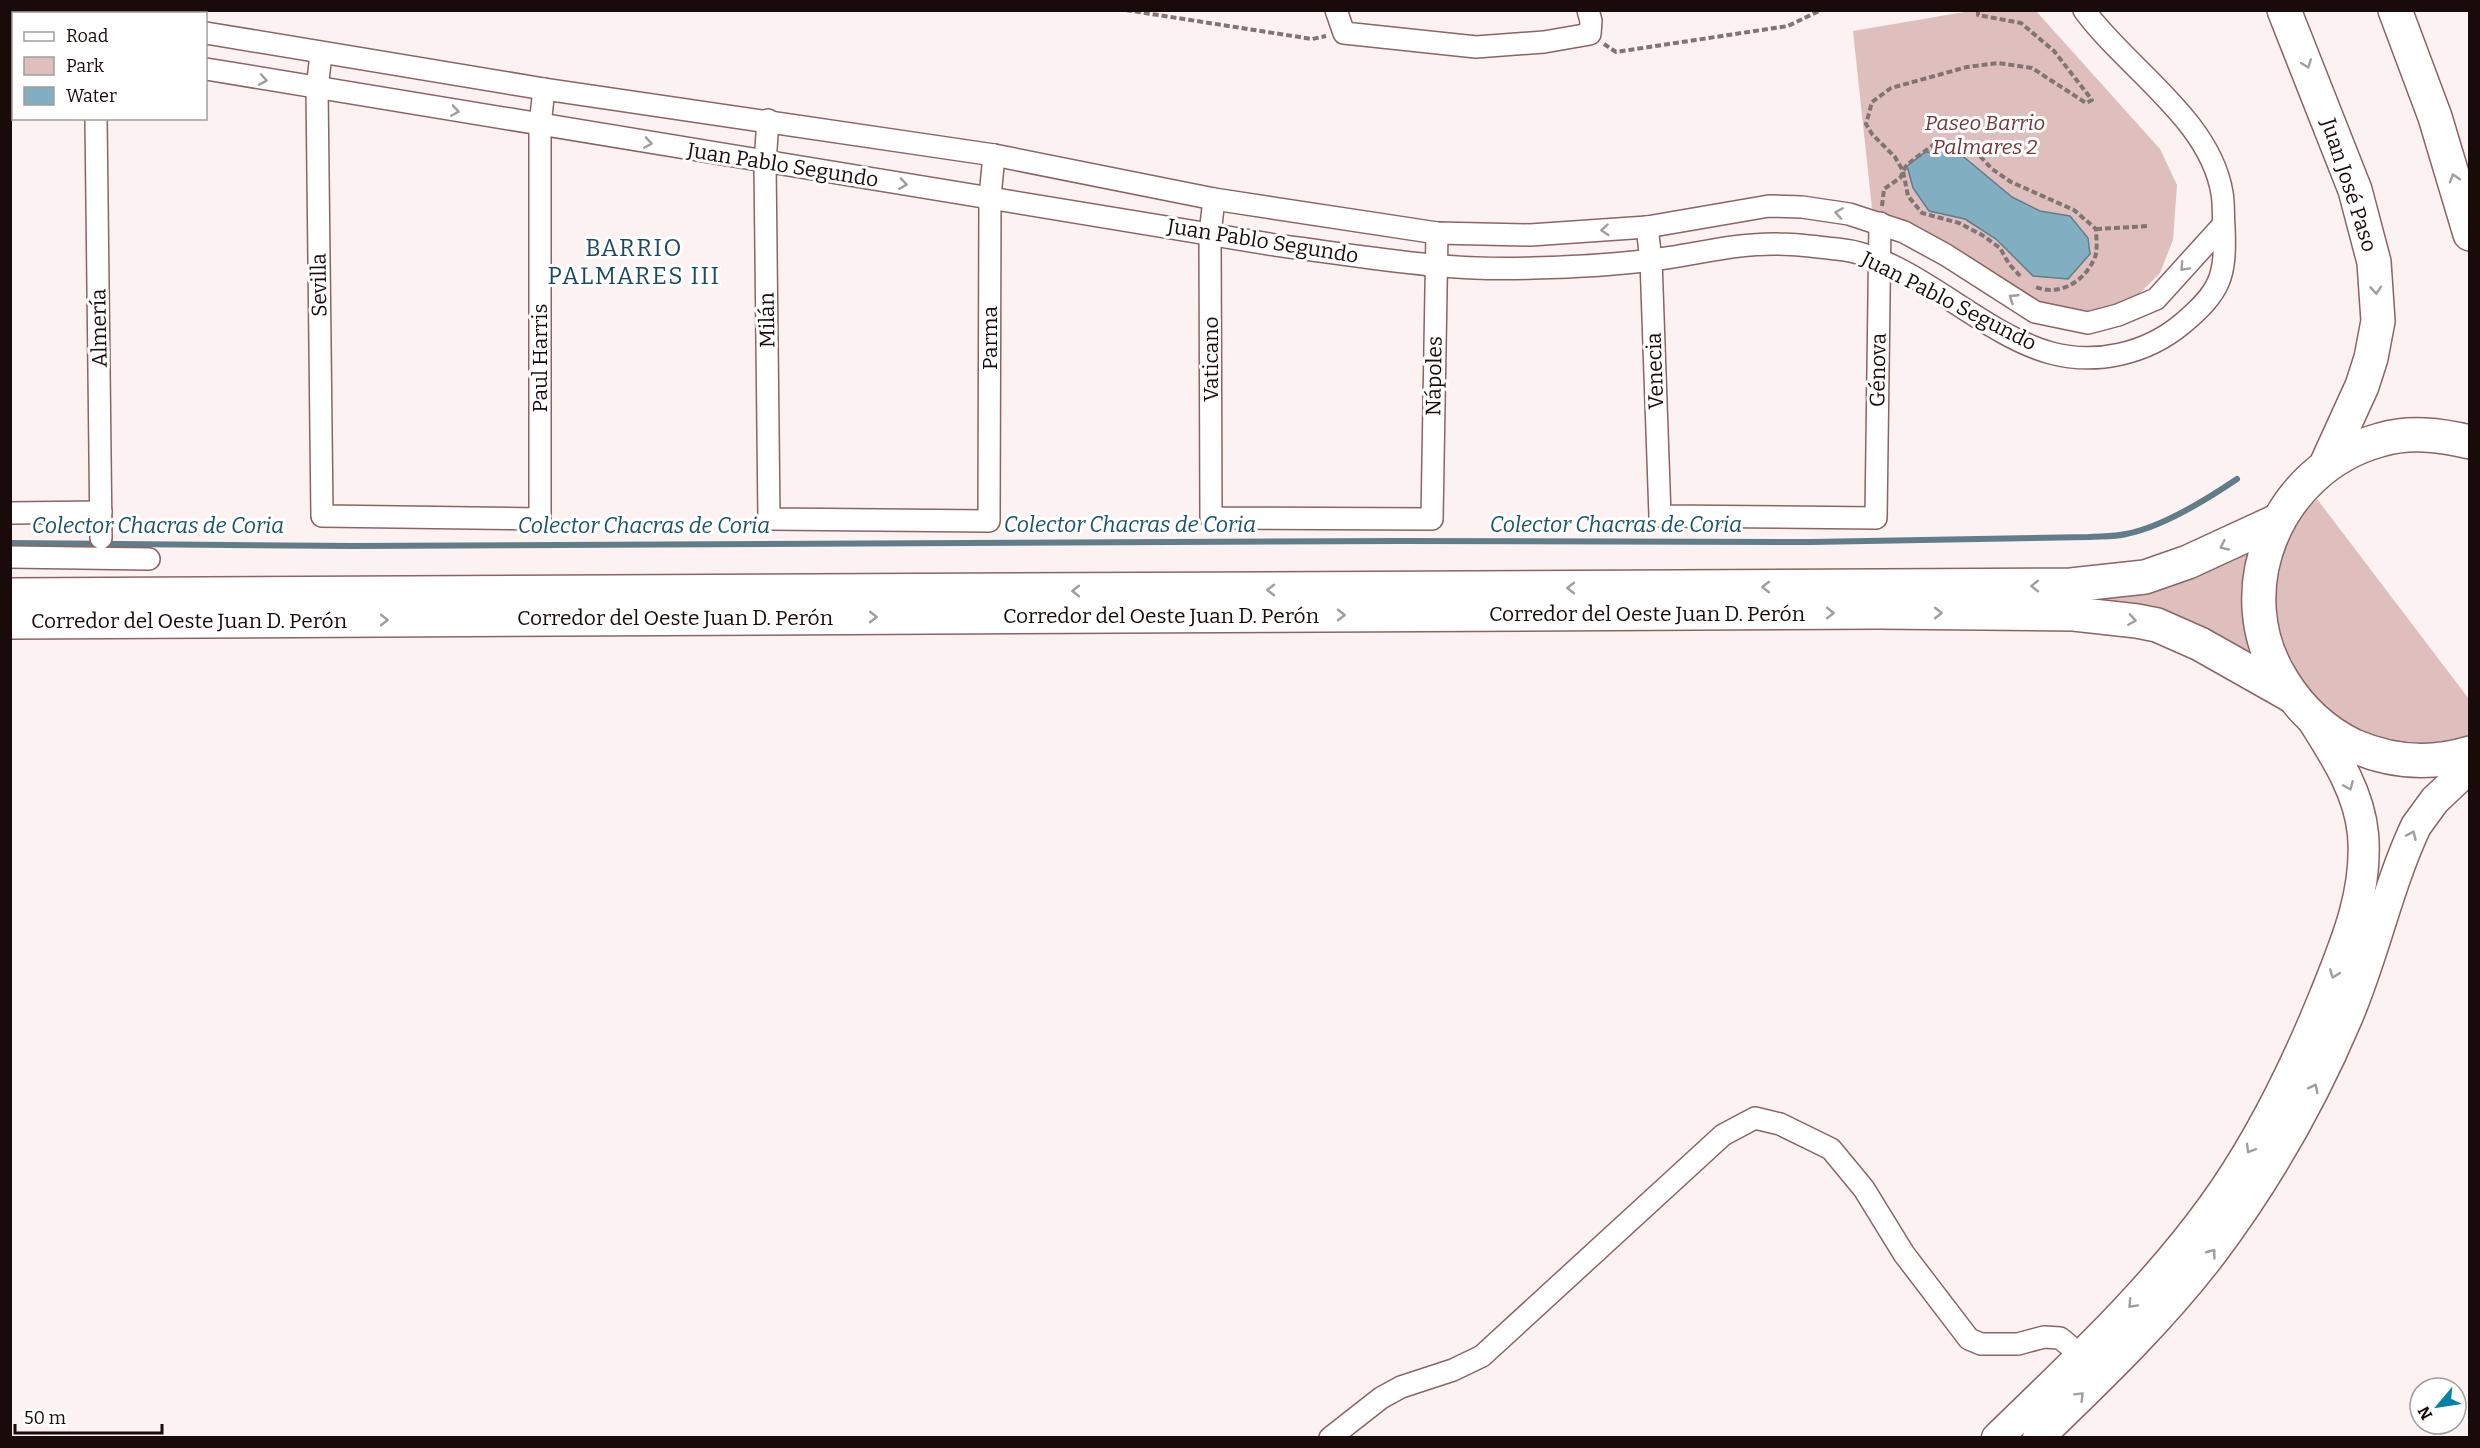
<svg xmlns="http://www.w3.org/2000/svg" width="2480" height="1448" font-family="Bitter,serif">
	<rect width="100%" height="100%" fill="#fbf2f1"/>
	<g fill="#dfbfbd">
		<polygon points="1970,11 2036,11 2160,149 2177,185 2173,240 2160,273 2132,301 2093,316 2044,314 1873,218 1853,31"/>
		<polygon points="2317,499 2469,699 2469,740 2438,747 2366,738 2306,694 2282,649 2274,599 2284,549 2303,513"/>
		<path d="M2252,542C2242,583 2240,619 2251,661L2067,599Z"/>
	</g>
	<polygon fill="#82aec1" stroke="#627d8a" stroke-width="1.5" points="1925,152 1959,153 2012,197 2040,211 2070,216 2088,238 2090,254 2068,279 2033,276 1996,239 1965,219 1929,211 1913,188 1907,166"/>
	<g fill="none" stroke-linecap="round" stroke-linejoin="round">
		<path stroke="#627d8a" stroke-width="6" d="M10,543L353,546L1399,541L1811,542L2088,537C2101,536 2114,537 2126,534C2163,527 2206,500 2237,479"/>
		<g stroke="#8b6463" stroke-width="24">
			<g id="street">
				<polyline points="1336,10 1344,33 1476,47 1544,42 1590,34 1591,21 1588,10"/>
				<polyline points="53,14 99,14"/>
				<polyline points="10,20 14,20"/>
				<polyline points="206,33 544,89 994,155 1214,199 1437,233 1530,235 1647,227 1769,206 1802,207 1849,214 1904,232 1946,255 2035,312 2088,323 2118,315 2156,299 2223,225"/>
				<polyline points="321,54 317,89 322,516 540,519 540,125 544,89"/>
				<polyline points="10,64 14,63"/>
				<path d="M206,69L1275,245C1360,256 1447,272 1533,268C1572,267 1613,265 1652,260C1694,255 1736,243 1778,244C1797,244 1817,247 1837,249C1912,256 1978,333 2051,353C2096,365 2146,354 2182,324C2221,291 2226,277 2224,227C2223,216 2224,204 2222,193C2210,119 2126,68 2084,10"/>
				<polyline points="96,118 101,538"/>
				<polyline points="768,120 765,163 769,519 989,521 990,197 994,155"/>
				<polyline points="1214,199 1210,234 1211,518 1432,519 1437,233"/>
				<polyline points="1647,227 1651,260 1660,516 1876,518 1880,223"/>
				<polyline points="10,513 101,512"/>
				<polyline points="10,557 149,559"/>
				<polyline points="1330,1438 1381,1398 1401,1387 1453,1370 1482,1356 1723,1135 1755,1118 1780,1124 1831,1149 1864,1189 1904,1254 1969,1339 1981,1344 2018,1344 2044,1337 2060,1338 2082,1356"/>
			</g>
		</g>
		<g stroke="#8b6463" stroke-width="33">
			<g id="secondary">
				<path d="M1997,1438C2073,1364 2151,1292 2213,1206C2260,1141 2295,1069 2325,995C2346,943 2368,891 2363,834C2359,791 2334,754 2312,719"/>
				<path d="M2038,1438C2099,1379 2161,1320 2212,1253C2266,1181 2312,1101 2347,1018C2374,955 2387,888 2416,826L2435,800L2470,767"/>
			</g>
		</g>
		<g stroke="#8b6463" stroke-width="36">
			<g id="highway">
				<polyline points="2284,10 2355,190 2374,262 2378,321 2371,358 2362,386 2326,465"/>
				<polyline points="2395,10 2435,117 2470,234"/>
				<path d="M2470,442C2440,435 2410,431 2380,440C2277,468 2224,592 2284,683C2301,710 2325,732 2354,746C2391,762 2431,765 2470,753"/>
				<polyline points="10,595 2071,585 2145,577 2188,562 2277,521"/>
				<polyline points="10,622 1879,612 2074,614 2137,621 2157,625 2200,644 2292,696"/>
			</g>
		</g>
		<g stroke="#817574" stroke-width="4" stroke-dasharray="6 3" stroke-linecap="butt">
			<polyline points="1126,10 1312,39 1326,36"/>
			<polyline points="1978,10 1978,15 2021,23 2054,51 2092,100 2086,103 2032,68 1998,63 1967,67 1891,88 1872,102 1866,124 1872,134 1895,157 1903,171 1908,196 1922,213 1959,223 1982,235 2000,248 2009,264 2022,278"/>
			<polyline points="1604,44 1616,52 1788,26 1821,10"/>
			<path d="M1882,206L1884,189L1900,178L1906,166L1914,159L1936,143H1952L1979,155L1992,169L2011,182L2074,210L2096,229C2096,237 2098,249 2095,257C2086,280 2061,297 2036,287"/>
			<polyline points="2096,229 2149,226"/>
		</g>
		<use href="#street" stroke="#fff" stroke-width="21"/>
		<use href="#secondary" stroke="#fff" stroke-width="30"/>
		<use href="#highway" stroke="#fff" stroke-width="33"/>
	</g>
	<defs><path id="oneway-chevron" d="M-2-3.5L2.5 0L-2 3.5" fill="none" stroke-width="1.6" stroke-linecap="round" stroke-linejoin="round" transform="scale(1.5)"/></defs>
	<g stroke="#a39d9d">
		<use href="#oneway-chevron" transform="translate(2307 64) rotate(69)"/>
		<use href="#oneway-chevron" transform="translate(263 80) rotate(10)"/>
		<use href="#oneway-chevron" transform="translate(455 111) rotate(9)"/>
		<use href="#oneway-chevron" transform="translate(648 143) rotate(9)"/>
		<use href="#oneway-chevron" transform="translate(2454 178) rotate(-107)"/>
		<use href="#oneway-chevron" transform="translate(903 184) rotate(9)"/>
		<use href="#oneway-chevron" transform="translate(1839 213) rotate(-171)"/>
		<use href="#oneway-chevron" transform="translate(1605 230) rotate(176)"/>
		<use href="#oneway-chevron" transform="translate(2184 267) rotate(133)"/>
		<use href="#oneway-chevron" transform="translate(2376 290) rotate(86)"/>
		<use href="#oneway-chevron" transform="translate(2013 298) rotate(-147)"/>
		<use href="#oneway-chevron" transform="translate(2224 546) rotate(155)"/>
		<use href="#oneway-chevron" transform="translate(2035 586) rotate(179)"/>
		<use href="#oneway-chevron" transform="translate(1766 587) rotate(180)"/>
		<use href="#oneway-chevron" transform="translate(1571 588) rotate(180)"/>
		<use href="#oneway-chevron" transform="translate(1271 590) rotate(180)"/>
		<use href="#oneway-chevron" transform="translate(1076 591) rotate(180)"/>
		<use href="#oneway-chevron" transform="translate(1830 613)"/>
		<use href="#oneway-chevron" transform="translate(1938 613)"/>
		<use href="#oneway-chevron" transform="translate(1341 615)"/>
		<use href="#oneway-chevron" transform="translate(873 617)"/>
		<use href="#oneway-chevron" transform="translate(384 620)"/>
		<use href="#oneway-chevron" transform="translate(2132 620) rotate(9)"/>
		<use href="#oneway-chevron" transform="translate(2349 786) rotate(67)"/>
		<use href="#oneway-chevron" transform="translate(2412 835) rotate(-66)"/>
		<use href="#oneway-chevron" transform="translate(2334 974) rotate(111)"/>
		<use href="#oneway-chevron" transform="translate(2314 1088) rotate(-63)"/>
		<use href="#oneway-chevron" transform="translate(2250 1149) rotate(121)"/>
		<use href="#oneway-chevron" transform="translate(2212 1253) rotate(-53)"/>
		<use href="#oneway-chevron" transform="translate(2132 1304) rotate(133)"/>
		<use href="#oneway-chevron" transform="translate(2080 1396) rotate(-45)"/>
	</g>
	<g text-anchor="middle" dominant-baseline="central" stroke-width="6" stroke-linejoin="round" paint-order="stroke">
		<g font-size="21" font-style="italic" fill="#733737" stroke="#fff">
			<text x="1985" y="123">Paseo Barrio<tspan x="1985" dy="24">Palmares 2</tspan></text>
		</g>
		<g font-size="21" fill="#190b0a" stroke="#fff">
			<text transform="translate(783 165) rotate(9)">Juan Pablo Segundo</text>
			<text transform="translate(2349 185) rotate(72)">Juan José Paso</text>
			<text transform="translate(1263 241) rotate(9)">Juan Pablo Segundo</text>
			<text transform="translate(319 285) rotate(-91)">Sevilla</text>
			<text transform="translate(1949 301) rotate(27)">Juan Pablo Segundo</text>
			<text transform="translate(767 320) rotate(-91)">Milán</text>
			<text transform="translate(99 328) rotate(-91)">Almería</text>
			<text transform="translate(990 338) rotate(-90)">Parma</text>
			<text transform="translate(540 358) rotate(-90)">Paul Harris</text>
			<text transform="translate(1211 359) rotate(-90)">Vaticano</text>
			<text transform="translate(1878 370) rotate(-89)">Génova</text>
			<text transform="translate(1655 371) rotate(-92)">Venecia</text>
			<text transform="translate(1434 376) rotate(-89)">Nápoles</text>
			<text x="1647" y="614">Corredor del Oeste Juan D. Perón</text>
			<text x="1161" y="616">Corredor del Oeste Juan D. Perón</text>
			<text x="675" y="618">Corredor del Oeste Juan D. Perón</text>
			<text x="189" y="621">Corredor del Oeste Juan D. Perón</text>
		</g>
		<g font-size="22" font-style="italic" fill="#1b546a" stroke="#fff">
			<text x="1130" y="524">Colector Chacras de Coria</text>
			<text x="1616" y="524">Colector Chacras de Coria</text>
			<text x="158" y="525">Colector Chacras de Coria</text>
			<text x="644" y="525">Colector Chacras de Coria</text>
		</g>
		<g font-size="24" letter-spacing="1.5" fill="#1a4a5d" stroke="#fff">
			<text x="634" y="248">BARRIO<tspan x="634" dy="28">PALMARES III</tspan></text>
		</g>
	</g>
	<rect width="2480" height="1448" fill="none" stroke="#190b0a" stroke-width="24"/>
	<rect x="12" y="12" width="195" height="108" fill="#ffffff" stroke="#a39d9d" stroke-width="1.5"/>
	<rect x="24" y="32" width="30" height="9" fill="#ffffff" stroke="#a39d9d" stroke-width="1.5"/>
	<text x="66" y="42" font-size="18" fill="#190b0a">Road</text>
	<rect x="24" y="57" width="30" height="18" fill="#dfbfbd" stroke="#a39d9d" stroke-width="1.5"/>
	<text x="66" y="72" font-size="18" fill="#190b0a">Park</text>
	<rect x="24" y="87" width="30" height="18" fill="#82aec1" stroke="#a39d9d" stroke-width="1.5"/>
	<text x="66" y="102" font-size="18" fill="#190b0a">Water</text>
	<g transform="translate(2438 1406) rotate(241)"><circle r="28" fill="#ffffff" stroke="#a39d9d" stroke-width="1.5"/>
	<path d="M0-4.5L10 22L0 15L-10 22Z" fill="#0682a7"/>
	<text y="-9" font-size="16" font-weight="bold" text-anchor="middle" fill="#190b0a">N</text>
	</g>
	<path d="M15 1424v9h147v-9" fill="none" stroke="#190b0a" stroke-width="3"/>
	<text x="24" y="1424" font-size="18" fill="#190b0a" stroke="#ffffff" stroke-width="4.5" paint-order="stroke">50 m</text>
</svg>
